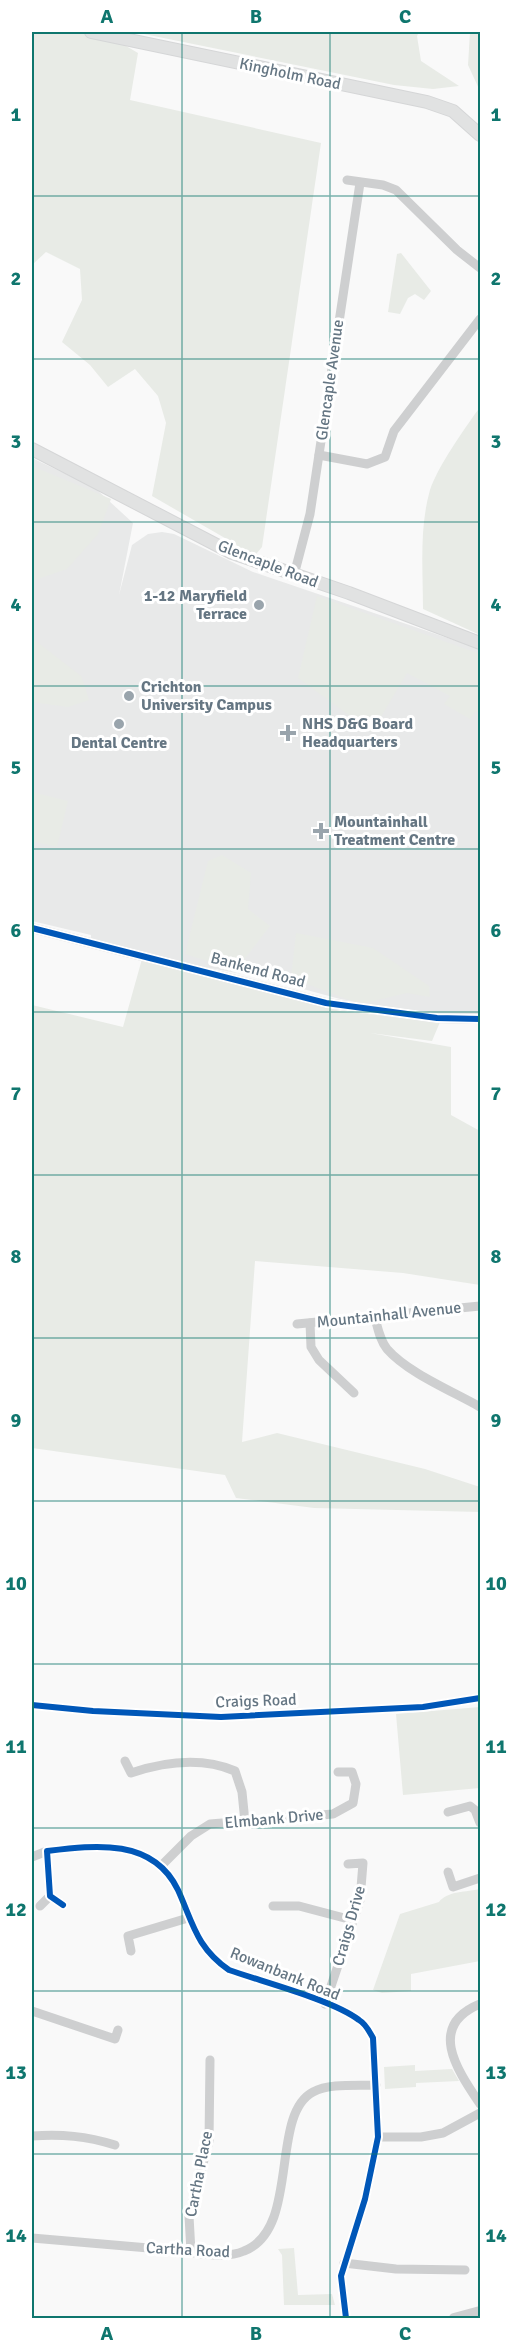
<svg xmlns="http://www.w3.org/2000/svg" width="512" height="2350" font-family="Signika,sans-serif">
	<rect width="100%" height="100%" fill="#f9f9f9"/>
	<polygon fill="#e8e9e9" points="32,458 95,488 133,523 119,595 132,545 148,534 162,532 174,534 253,572 480,649 480,1017 414,1011 340,999 259,977 177,962 91,938 91,935 32,921"/>
	<g fill="#e8ebe6">
		<polygon points="32,32 91,32 109,36 138,53 130,100 321,143 262,547 251,560 232,553 237,545 152,496 166,423 158,396 135,369 108,387 90,365 62,342 82,300 80,269 46,252 32,265"/>
		<polygon points="134,32 419,32 417,36 421,61 459,86 433,89 394,85"/>
		<polygon points="470,32 480,32 480,91 468,65"/>
		<polygon points="401,253 431,291 424,300 415,294 408,298 400,314 388,312 397,254"/>
		<path d="M480,407V635L423,609C423,571 419,528 430,490C438,466 465,428 480,407Z"/>
		<polygon points="32,466 111,499 98,534 67,569 32,581"/>
		<polygon points="317,596 480,654 480,713 476,711 470,719 444,704 450,696 407,673 372,732 298,678"/>
		<polygon points="32,638 81,676 89,700 68,707 32,702"/>
		<polygon points="32,792 68,801 57,847 32,841"/>
		<polygon points="222,855 251,873 248,909 270,926 243,961 217,964 185,954 208,861"/>
		<polygon points="296,933 373,948 429,986 430,997 407,993 360,1004 291,978"/>
		<polygon points="142,959 340,1011 440,1022 432,1041 370,1033 451,1047 451,1115 480,1131 480,1285 403,1273 255,1261 242,1442 277,1433 425,1469 480,1487 480,1512 314,1508 236,1498 225,1475 32,1448 32,1005 123,1027"/>
		<polygon points="480,1707 480,1788 403,1795 396,1714"/>
		<path d="M480,1889V1961L411,1974V1991L382,1993L373,1990L400,1914L439,1902C447,1891 467,1892 480,1889Z"/>
		<polygon points="415,2065 415,2071 452,2069 459,2081 416,2083 416,2087 385,2089 384,2067"/>
		<polygon points="294,2248 298,2295 332,2294 335,2305 284,2305 282,2255 278,2249"/>
	</g>
	<g fill="none" stroke-linecap="round" stroke-linejoin="round">
		<g stroke="#d5d6d7" stroke-width="14">
			<g id="secondary">
				<polyline points="91,32 427,102 453,111 480,135"/>
				<polyline points="32,449 232,553 349,593 480,643"/>
			</g>
		</g>
		<g stroke="#cecfd0" stroke-width="9">
			<polyline points="347,180 383,185 396,190 457,250 480,268"/>
			<polyline points="319,455 367,464 385,457 394,431 480,319"/>
			<polyline points="294,575 310,514 360,183"/>
			<path d="M375,1318C378,1329 380,1340 387,1349C408,1373 452,1391 480,1407"/>
			<polyline points="310,1323 311,1347 319,1360 354,1393"/>
			<polyline points="297,1324 480,1306"/>
			<polyline points="32,1705 93,1711 221,1717 423,1707 480,1698"/>
			<path d="M125,1761L131,1773C164,1762 202,1757 235,1771L242,1792L245,1822"/>
			<polyline points="448,1812 470,1806 475,1810 480,1823"/>
			<polyline points="32,1857 47,1851"/>
			<polyline points="162,1865 191,1836 210,1824 333,1814 353,1803 356,1784 352,1772 338,1772"/>
			<polyline points="448,1872 453,1887 480,1878"/>
			<path d="M63,1905L50,1896L47,1851C96,1845 153,1838 178,1890C193,1923 196,1947 229,1970C263,1982 333,2000 359,2020C366,2024 369,2031 373,2038L378,2137L365,2199L341,2276L346,2318"/>
			<polyline points="40,1906 50,1896"/>
			<polyline points="273,1906 299,1906 352,1920"/>
			<polyline points="131,1951 128,1936 188,1918"/>
			<polyline points="325,2004 360,1900 363,1863 348,1864"/>
			<path d="M480,2004C426,2026 458,2071 480,2104"/>
			<polyline points="32,2011 115,2039 118,2030"/>
			<path d="M32,2136C62,2134 86,2136 115,2145"/>
			<polyline points="378,2137 421,2137 443,2133 480,2113"/>
			<path d="M32,2238C78,2242 125,2246 172,2250C193,2252 224,2260 244,2251C301,2229 269,2115 313,2092C330,2083 357,2086 376,2085"/>
			<polyline points="191,2252 189,2216 209,2141 210,2060"/>
			<polyline points="344,2263 396,2269 465,2270"/>
		</g>
		<g stroke="#cecfd0" stroke-width="10">
			<polyline points="32,928 326,1003 437,1018 480,1019"/>
			<polyline points="454,2318 480,2311"/>
		</g>
		<use href="#secondary" stroke="#e1e2e2" stroke-width="12"/>
		<g stroke="#fff" stroke-width="10">
			<g id="cycleway">
				<polyline points="32,928 326,1003 437,1018 480,1019"/>
				<polyline points="32,1705 93,1711 221,1717 423,1707 480,1698"/>
				<path d="M63,1905L50,1896L47,1851C96,1845 153,1838 178,1890C193,1923 196,1947 229,1970C263,1982 333,2000 359,2020C366,2024 369,2031 373,2038L378,2137L365,2199L341,2276L346,2318"/>
			</g>
		</g>
		<use href="#cycleway" stroke="#0057b8" stroke-width="6"/>
	</g>
	<path fill="none" stroke="#0f766e" stroke-width="1.5" stroke-opacity="0.55" d="M182,32V2318M330,32V2318M32,196H480M32,359H480M32,522H480M32,686H480M32,849H480M32,1012H480M32,1175H480M32,1338H480M32,1501H480M32,1664H480M32,1828H480M32,1991H480M32,2154H480"/>
	<g fill="#99a4ac" stroke="#fff" stroke-width="2">
		<circle cx="259" cy="605" r="6"/>
		<circle cx="129" cy="696" r="6"/>
		<circle cx="119" cy="724" r="6"/>
		<path d="M285 724h6v6h6v6h-6v6h-6v-6h-6v-6h6z"/>
		<path d="M318 822h6v6h6v6h-6v6h-6v-6h-6v-6h6z"/>
	</g>
	<g text-anchor="middle" dominant-baseline="central" stroke-width="6" stroke-linejoin="round" paint-order="stroke">
		<g font-size="16" fill="#657683" stroke="#fff">
			<text transform="translate(290 74) rotate(12)">Kingholm Road</text>
			<text transform="translate(330 380) rotate(-82)">Glencaple Avenue</text>
			<text transform="translate(268 564) rotate(21)">Glencaple Road</text>
			<text transform="translate(258 970) rotate(15)">Bankend Road</text>
			<text transform="translate(389 1315) rotate(-6)">Mountainhall Avenue</text>
			<text transform="translate(256 1701) rotate(-2)">Craigs Road</text>
			<text transform="translate(274 1819) rotate(-5)">Elmbank Drive</text>
			<text transform="translate(349 1926) rotate(-74)">Craigs Drive</text>
			<text transform="translate(285 1974) rotate(22)">Rowanbank Road</text>
			<text transform="translate(199 2174) rotate(-79)">Cartha Place</text>
			<text transform="translate(188 2250) rotate(3)">Cartha Road</text>
		</g>
		<g font-size="16" font-weight="bold" fill="#657683" stroke="#fff" text-anchor="start">
			<text x="247" y="596" text-anchor="end">1-12 Maryfield<tspan x="247" dy="18">Terrace</tspan></text>
			<text x="141" y="687">Crichton<tspan x="141" dy="18">University Campus</tspan></text>
			<text x="302" y="724">NHS D&amp;G Board<tspan x="302" dy="18">Headquarters</tspan></text>
			<text x="119" y="743" text-anchor="middle">Dental Centre</text>
			<text x="334" y="822">Mountainhall<tspan x="334" dy="18">Treatment Centre</tspan></text>
		</g>
	</g>
	<rect width="512" height="2350" fill="none" stroke="#ffffff" stroke-width="66"/>
	<rect x="33" y="33" width="446" height="2284" fill="none" stroke="#0f766e" stroke-width="2"/>
	<g font-size="20" text-anchor="middle" font-weight="bold" fill="#0f766e">
		<text x="107" y="23">A</text>
		<text x="256" y="23">B</text>
		<text x="405" y="23">C</text>
		<text x="16" y="121">1</text>
		<text x="496" y="121">1</text>
		<text x="16" y="285">2</text>
		<text x="496" y="285">2</text>
		<text x="16" y="448">3</text>
		<text x="496" y="448">3</text>
		<text x="16" y="611">4</text>
		<text x="496" y="611">4</text>
		<text x="16" y="774">5</text>
		<text x="496" y="774">5</text>
		<text x="16" y="937">6</text>
		<text x="496" y="937">6</text>
		<text x="16" y="1100">7</text>
		<text x="496" y="1100">7</text>
		<text x="16" y="1263">8</text>
		<text x="496" y="1263">8</text>
		<text x="16" y="1427">9</text>
		<text x="496" y="1427">9</text>
		<text x="16" y="1590">10</text>
		<text x="496" y="1590">10</text>
		<text x="16" y="1753">11</text>
		<text x="496" y="1753">11</text>
		<text x="16" y="1916">12</text>
		<text x="496" y="1916">12</text>
		<text x="16" y="2079">13</text>
		<text x="496" y="2079">13</text>
		<text x="16" y="2242">14</text>
		<text x="496" y="2242">14</text>
		<text x="107" y="2340">A</text>
		<text x="256" y="2340">B</text>
		<text x="405" y="2340">C</text>
	</g>
</svg>
